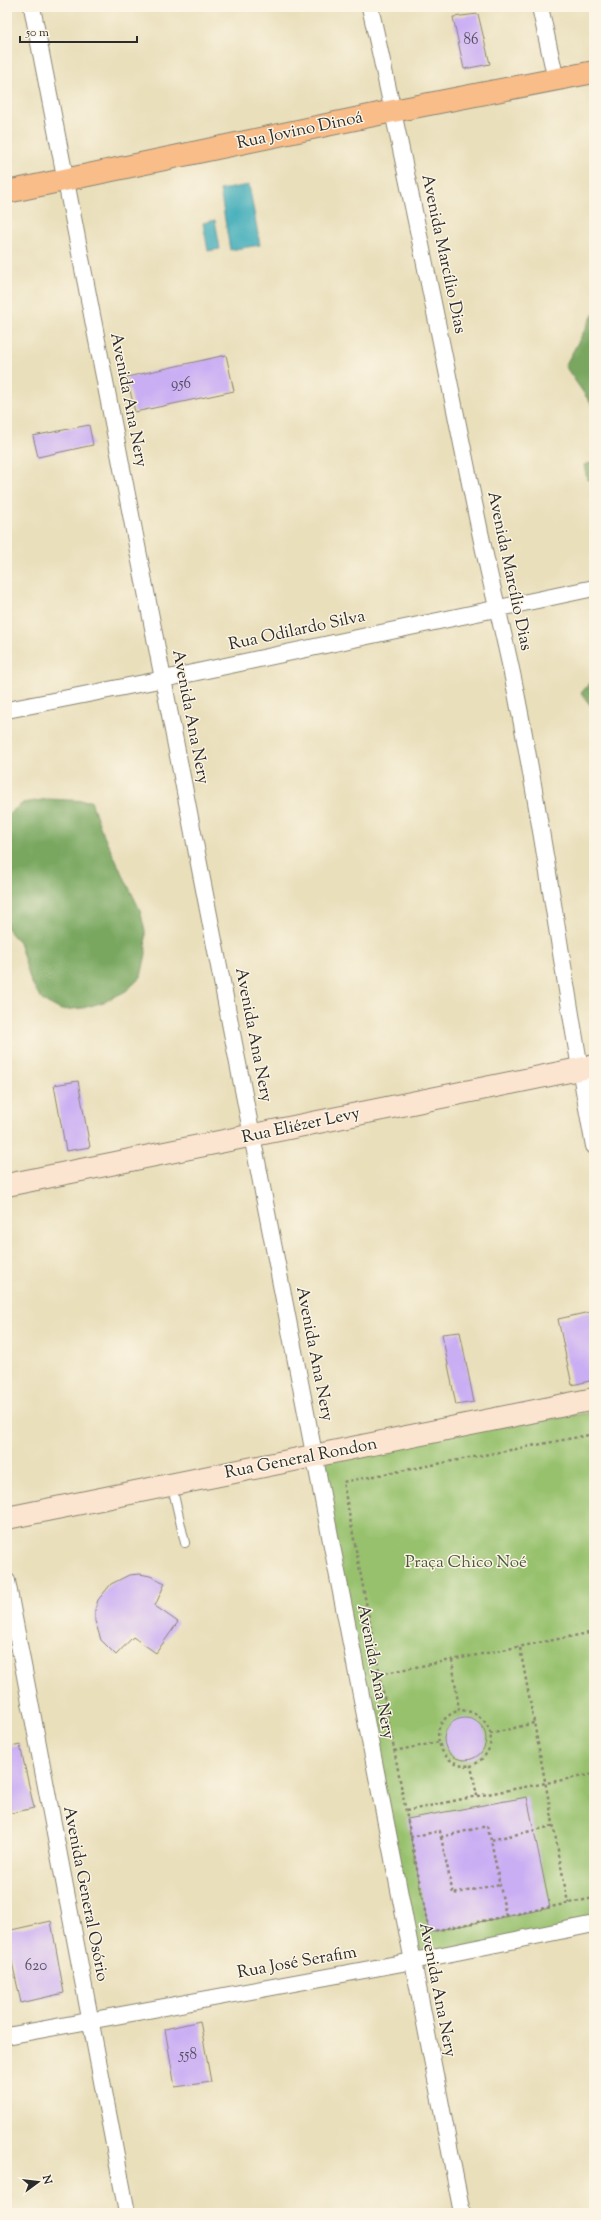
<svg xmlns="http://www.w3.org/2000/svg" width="601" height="2220" font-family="'Sorts Mill Goudy',serif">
	<rect width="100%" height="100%" fill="#fcf5e5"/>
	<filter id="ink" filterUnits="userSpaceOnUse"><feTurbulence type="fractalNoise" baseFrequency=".025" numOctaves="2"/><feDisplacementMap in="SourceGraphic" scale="8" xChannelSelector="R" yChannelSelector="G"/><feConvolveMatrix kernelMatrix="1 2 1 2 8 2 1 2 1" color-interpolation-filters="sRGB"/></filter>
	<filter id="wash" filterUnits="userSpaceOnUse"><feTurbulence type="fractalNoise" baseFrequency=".012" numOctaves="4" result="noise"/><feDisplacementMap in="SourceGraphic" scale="16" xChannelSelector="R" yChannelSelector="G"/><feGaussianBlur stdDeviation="0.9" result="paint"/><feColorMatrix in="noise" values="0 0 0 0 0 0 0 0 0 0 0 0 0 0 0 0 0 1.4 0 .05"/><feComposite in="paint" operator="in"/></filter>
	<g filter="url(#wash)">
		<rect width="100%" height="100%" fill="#e9dfbb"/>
		<polygon fill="#97c16d" stroke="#61764c" points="594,1412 594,1928 413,1961 314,1456"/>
		<g fill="#79a760" stroke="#526946">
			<polygon points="594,313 594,408 565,366"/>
			<polygon points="594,462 594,482 587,479 584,465"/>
			<polygon points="594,679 594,710 581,693"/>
			<polygon points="48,799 91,801 102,832 140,910 145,931 146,954 141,977 126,991 104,1002 83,1008 61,1010 42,1000 31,982 19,942 7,929 7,815 23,803"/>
		</g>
		<g fill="#3cacb9" stroke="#346c72">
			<polygon points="249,185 260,245 230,250 220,190"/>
			<polygon points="215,220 220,249 208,251 203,223"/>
		</g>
		<g id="blocks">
			<g fill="#caaef4">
				<polygon points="478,14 490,64 464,69 453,17"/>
				<polygon points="226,355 234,391 135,412 127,377"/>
				<polygon points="89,425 93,445 38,457 33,436"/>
				<polygon points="78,1081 90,1147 66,1151 54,1085"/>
				<polygon points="594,1311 594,1380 572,1385 558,1319"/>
				<polygon points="460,1332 474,1402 456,1405 442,1334"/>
				<polygon points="140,1574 150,1576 165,1583 155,1606 178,1622 156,1653 133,1637 116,1655 101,1640 95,1621 95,1610 98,1600 111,1584 129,1575"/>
				<circle cx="465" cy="1739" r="21"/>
				<polygon points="20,1745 34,1808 7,1814 7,1748"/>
				<polygon points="527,1797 550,1908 429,1932 407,1819"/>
				<polygon points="51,1921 64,1993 21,2003 7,1939 7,1931"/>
				<polygon points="200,2021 211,2082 175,2087 165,2029"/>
			</g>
		</g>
	</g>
	<g filter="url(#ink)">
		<use href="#blocks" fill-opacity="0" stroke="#8a8573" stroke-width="1"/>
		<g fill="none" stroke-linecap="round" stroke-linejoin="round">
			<g stroke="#8a8573" stroke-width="10">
				<polyline id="lane" points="172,1486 185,1543"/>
			</g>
			<g stroke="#8a8573" stroke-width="18">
				<g id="street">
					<polyline points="32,7 462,2213"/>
					<path d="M370,7C409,180 443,353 479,527C491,586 507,644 518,703C547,850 566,999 594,1146"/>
					<polyline points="540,7 556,80"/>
					<polyline points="7,710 164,679 594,588"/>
					<polyline points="7,1581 127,2213"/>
					<polyline points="7,2036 413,1961 594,1924"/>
				</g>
			</g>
			<g stroke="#8a8573" stroke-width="24">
				<g id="secondary">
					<polyline points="7,1185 594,1066"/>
					<polyline points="7,1518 594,1399"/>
				</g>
			</g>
			<g stroke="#8a8573" stroke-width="24">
				<polyline id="primary" points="7,192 393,111 594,72"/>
			</g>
			<g stroke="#8a8573" stroke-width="2.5" stroke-dasharray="3 3" stroke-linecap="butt">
				<polyline points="594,1434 343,1482 429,1932 594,1898"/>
				<polyline points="520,1648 568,1903"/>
				<polyline points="380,1674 594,1632"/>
				<polyline points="490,1734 534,1723"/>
				<path d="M439,1742C435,1725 445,1716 459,1710"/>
				<path d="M394,1751L439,1742C443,1758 453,1765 471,1766"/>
				<polyline points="477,1796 594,1774"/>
				<path d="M406,1811L477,1796L471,1766C503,1752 494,1711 459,1710L452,1660"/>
				<polyline points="410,1837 440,1831 441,1837 487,1826 491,1840"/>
				<polyline points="441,1837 453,1894 500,1884"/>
				<polyline points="506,1916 491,1840 553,1826"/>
			</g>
			<use href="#lane" stroke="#fff" stroke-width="8"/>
			<use href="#street" stroke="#fff" stroke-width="16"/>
			<use href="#secondary" stroke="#fce5d0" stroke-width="22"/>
			<use href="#primary" stroke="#f8bd89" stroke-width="22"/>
		</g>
	</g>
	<g text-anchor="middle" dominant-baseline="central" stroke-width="3" stroke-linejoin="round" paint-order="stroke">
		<g font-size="15" fill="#534c5d">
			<text x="471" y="40">86</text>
			<text x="181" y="384">956</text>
			<text x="36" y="1966">620</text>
			<text x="188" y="2055">558</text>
		</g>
		<g font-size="17" fill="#2b2b2b" stroke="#fcf5e5">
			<text transform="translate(300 131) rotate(-12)">Rua Jovino Dinoá</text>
			<text transform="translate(443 254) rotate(78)">Avenida Marcílio Dias</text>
			<text transform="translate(128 400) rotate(79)">Avenida Ana Nery</text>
			<text transform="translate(509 571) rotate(78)">Avenida Marcílio Dias</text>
			<text transform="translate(297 631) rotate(-12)">Rua Odilardo Silva</text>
			<text transform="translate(190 717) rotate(79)">Avenida Ana Nery</text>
			<text transform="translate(253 1035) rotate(79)">Avenida Ana Nery</text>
			<text transform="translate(301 1126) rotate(-12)">Rua Eliézer Levy</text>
			<text transform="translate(314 1354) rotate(79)">Avenida Ana Nery</text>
			<text transform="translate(301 1459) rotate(-11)">Rua General Rondon</text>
			<text transform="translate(375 1672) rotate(79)">Avenida Ana Nery</text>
			<text transform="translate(85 1894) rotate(79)">Avenida General Osório</text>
			<text transform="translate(297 1963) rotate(-10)">Rua José Serafim</text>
			<text transform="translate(437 1990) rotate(79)">Avenida Ana Nery</text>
		</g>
		<g font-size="17" fill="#4b583f" stroke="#fcf5e5">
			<text x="466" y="1563">Praça Chico Noé</text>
		</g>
	</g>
	<rect width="601" height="2220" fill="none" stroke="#fcf5e5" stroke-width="24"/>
	<g transform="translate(38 2182) rotate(75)" stroke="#fcf5e5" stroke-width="3" paint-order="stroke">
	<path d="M0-3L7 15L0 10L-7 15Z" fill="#2b2b2b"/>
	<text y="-6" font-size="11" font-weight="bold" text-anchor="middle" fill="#2b2b2b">N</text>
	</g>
	<path d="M20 36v6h117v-6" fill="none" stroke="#2b2b2b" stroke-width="2"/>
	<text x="26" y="36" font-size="12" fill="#2b2b2b" stroke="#fcf5e5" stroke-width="3" paint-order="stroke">50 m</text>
</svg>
